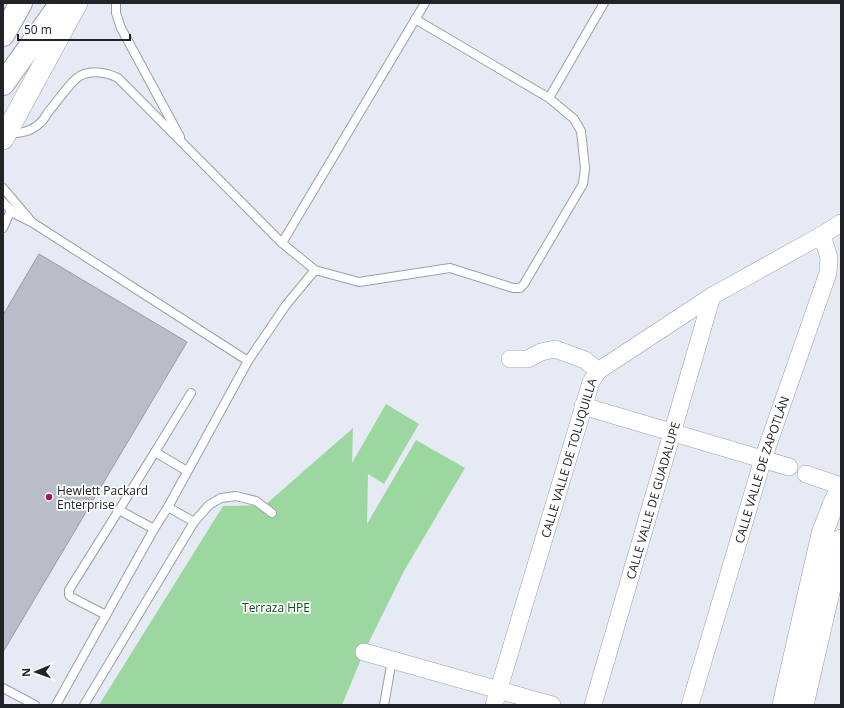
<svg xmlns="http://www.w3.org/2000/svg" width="844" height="708" font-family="'Open Sans',sans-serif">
	<rect width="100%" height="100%" fill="#e6eaf4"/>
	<polygon fill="#9dd7a0" points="386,404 419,424 384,484 368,474 367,524 416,440 465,468 404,571 364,652 342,705 99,705 223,506 265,505 353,428 352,463"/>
	<polygon fill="#b9bdc7" stroke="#979ba4" points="39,254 187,342 3,652 3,315"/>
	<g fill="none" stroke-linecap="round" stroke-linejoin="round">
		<g stroke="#9b9fa8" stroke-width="10">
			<g id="service">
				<polyline points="116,3 116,13 121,28 180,137"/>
				<polyline points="549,98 604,3"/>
				<path d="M9,134C20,133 31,132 40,123C44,120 46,115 49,111C57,102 68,85 77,78C88,69 106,72 118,78L282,243L315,270L359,282L450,268L513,288H520L524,284L583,184L585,168L581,131L574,119L549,98L415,19"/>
				<polyline points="3,188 31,221"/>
				<polyline points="3,202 15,214 33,223 248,361"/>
				<polyline points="3,228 11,210"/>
				<polyline points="282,243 425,3"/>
				<polyline points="155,452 191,393"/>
				<polyline points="168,507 194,522"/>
				<polyline points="119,510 155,452 187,471"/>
				<polyline points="106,615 71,597 69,595 69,590 119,510 154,529"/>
				<polyline points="3,688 35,705"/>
				<polyline points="56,705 154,529 168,507 248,361 286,305 315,270"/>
				<polyline points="84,705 194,522 209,505 221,498 236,496 256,501 272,513"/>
				<polyline points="384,705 392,660"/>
			</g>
		</g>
		<g stroke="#9b9fa8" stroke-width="18">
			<g id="minor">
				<polyline points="510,359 528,359 541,352 555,349 585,360 598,371"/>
				<polyline points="583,406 789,467"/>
				<polyline points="806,474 841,486"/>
				<polyline points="364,652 552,705"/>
				<path id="s1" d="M494,705L591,382L598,371L712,296L822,235L841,223"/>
				<path id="s2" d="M593,705L712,296"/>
				<path id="s3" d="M690,705L763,459L828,273L829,258L822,235"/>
			</g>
		</g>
		<g stroke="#9b9fa8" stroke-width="22">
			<g id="tertiary">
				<polyline points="3,139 77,3"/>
				<polyline points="783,705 822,534 833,505 841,489"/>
				<polyline points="803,705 841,540"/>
			</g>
		</g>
		<g stroke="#9b9fa8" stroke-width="24">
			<g id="trunk">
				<polyline points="3,35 21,3"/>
				<polyline points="3,84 61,3"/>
			</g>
		</g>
		<use href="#service" stroke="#fff" stroke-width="8"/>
		<use href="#minor" stroke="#fff" stroke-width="17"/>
		<use href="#tertiary" stroke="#fff" stroke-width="21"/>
		<use href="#trunk" stroke="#fff" stroke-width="22"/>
	</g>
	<circle fill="#a5195e" stroke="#fff" stroke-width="1.5" cx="49" cy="497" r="4"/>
	<g text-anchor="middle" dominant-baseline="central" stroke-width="3.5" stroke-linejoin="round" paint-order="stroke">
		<g font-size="12" fill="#222327" stroke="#fff">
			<text stroke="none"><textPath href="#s1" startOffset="258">CALLE VALLE DE TOLUQUILLA</textPath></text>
			<text stroke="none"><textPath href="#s3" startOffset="246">CALLE VALLE DE ZAPOTLÁN</textPath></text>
			<text stroke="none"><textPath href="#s2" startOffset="213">CALLE VALLE DE GUADALUPE</textPath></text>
		</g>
		<g font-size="12" fill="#222327" stroke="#fff" text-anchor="start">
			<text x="57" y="490">Hewlett Packard<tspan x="57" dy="14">Enterprise</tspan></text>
		</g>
		<g font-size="12" fill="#0d4e1a" stroke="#fff">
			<text x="276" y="607">Terraza HPE</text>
		</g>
	</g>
	<rect width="844" height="708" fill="none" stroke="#222327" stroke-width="8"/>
	<g transform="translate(36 672) rotate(268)" stroke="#ffffff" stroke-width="3" paint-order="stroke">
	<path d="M0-3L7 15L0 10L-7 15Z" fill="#222327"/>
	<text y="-6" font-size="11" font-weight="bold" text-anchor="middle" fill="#222327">N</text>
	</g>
	<path d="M18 34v6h112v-6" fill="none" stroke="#222327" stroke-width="2"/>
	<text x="24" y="34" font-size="12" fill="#222327" stroke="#ffffff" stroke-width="3" paint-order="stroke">50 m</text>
</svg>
